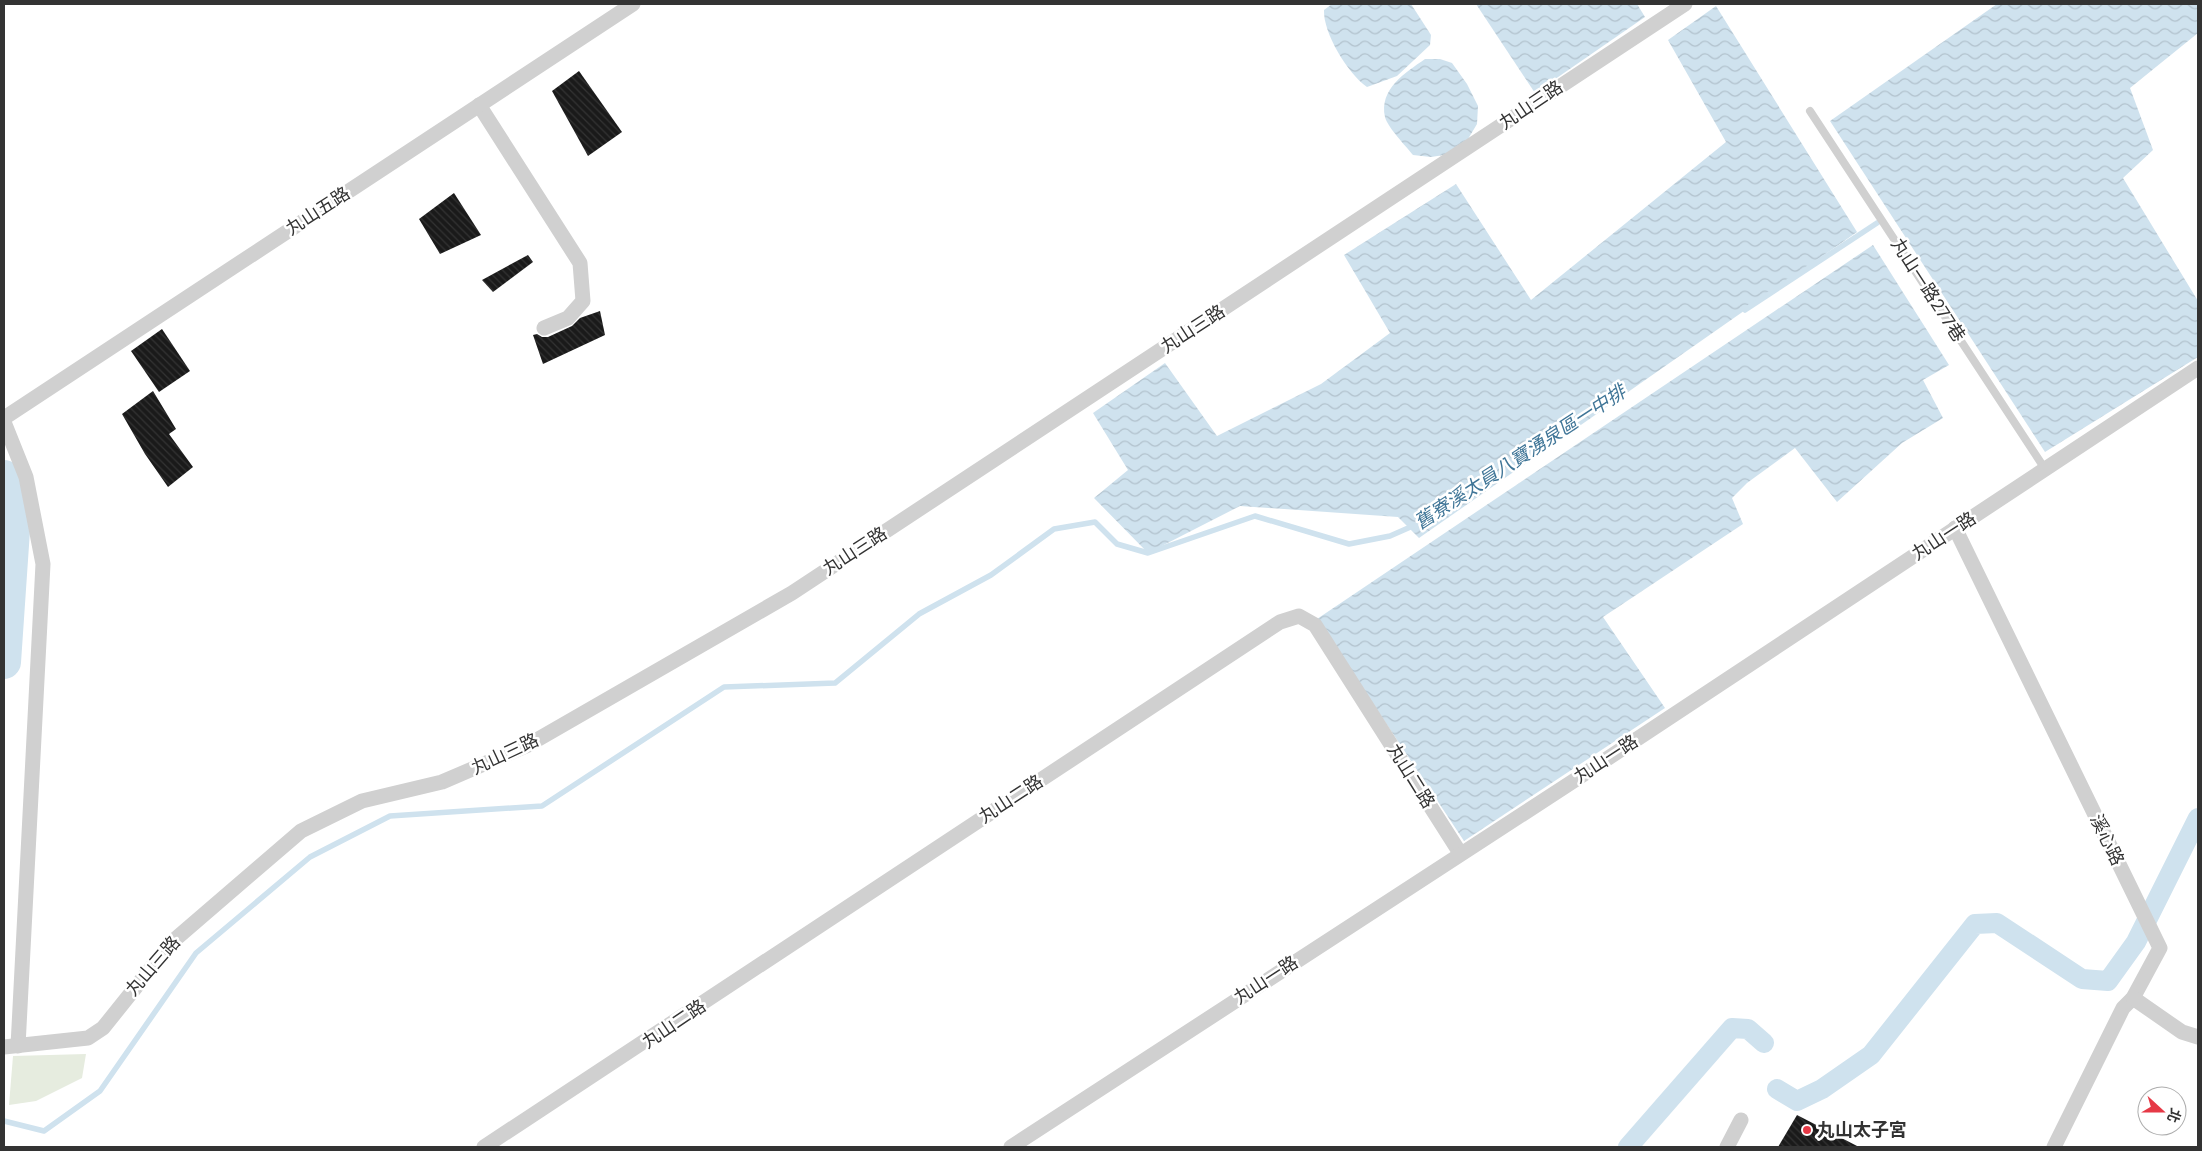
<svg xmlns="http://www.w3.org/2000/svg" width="2202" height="1151" font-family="'DM Sans','Noto Sans TC',sans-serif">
	<defs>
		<pattern id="water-waves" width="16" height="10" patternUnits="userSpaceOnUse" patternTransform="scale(1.25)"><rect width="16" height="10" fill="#cfe2ee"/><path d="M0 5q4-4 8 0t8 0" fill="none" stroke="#b2c2cd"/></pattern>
		<pattern id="building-back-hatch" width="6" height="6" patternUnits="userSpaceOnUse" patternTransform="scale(1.25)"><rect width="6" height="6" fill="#1a1a1a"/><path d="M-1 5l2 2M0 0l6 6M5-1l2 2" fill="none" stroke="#333"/></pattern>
	</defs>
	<rect width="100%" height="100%" fill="#fff"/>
	<polygon fill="#e6ecdf" points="86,1054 82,1078 36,1101 9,1105 13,1056"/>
	<g fill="url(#water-waves)">
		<path d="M1332,4H1411L1431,35L1430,45L1397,76L1367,87C1348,74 1323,33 1324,10Z"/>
		<polygon points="1476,4 1637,4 1645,17 1535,93"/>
		<polygon points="1997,4 2198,4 2198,33 2130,88 2153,150 2123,178 2198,301 2198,357 2045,452 1830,121"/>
		<polygon points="1716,6 1857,232 1419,538 1398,517 1240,506 1148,553 1094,498 1128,470 1093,413 1165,363 1217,436 1321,384 1390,333 1344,255 1456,184 1531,300 1726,142 1668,40"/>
		<path d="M1425,59H1440L1452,63L1467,84L1478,106L1477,124L1468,139L1444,155L1431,157L1413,155C1406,146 1388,128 1385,117C1379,89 1405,73 1425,59Z"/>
		<polygon points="1873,245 1949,365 1923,380 1943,418 1902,443 1837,502 1795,448 1747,483 1732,498 1743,524 1603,617 1665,708 1464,841 1317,619"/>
	</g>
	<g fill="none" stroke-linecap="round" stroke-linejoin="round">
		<g stroke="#cfe2ee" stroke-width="5.5">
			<polyline points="1745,310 1877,223"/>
			<polyline points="4,1121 44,1131 100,1091 196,953 310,857 390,816 542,806 724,687 835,683 919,614 991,575 1054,529 1095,522 1117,544 1148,553 1255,516 1349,544 1390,536 1415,525"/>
		</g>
		<g stroke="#cfe2ee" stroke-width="20">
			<polyline points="1777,1089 1797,1101 1822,1089 1871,1055 1975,924 1997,923 2082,979 2108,981 2136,942 2198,818"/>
			<polyline points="1628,1147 1732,1028 1748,1029 1764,1043"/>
		</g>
		<polyline stroke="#cfe2ee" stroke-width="34" points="4,477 15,501 4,662"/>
	</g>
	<g fill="url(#building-back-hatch)">
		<polygon points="579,71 622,132 588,156 552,91"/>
		<polygon points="454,193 481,235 440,254 419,219"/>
		<polygon points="528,255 533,262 493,292 482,280"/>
		<polygon points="600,311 605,335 543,364 533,335 537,334 542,337 548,337 572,326 580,318"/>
		<polygon points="162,329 190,371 159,392 131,351"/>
		<polygon points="153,391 176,429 169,434 193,467 168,487 145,454 122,414"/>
		<polygon points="1797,1115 1859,1147 1778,1147"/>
	</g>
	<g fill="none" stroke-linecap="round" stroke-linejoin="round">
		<polyline stroke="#d0d0d0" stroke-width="8" points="1810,111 2045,469"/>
		<g stroke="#d0d0d0" stroke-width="15">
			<polyline points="479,105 580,263 583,301 568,318 544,328"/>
			<polyline points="4,418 633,4"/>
			<polyline points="4,422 26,477 43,564 18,1046"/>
			<polyline points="1955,528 2160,948 2133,998 2123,1008 2054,1147"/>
			<polyline points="2133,998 2182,1032 2198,1037"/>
			<polyline points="4,1047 88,1038 103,1028 172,942 301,831 362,801 442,782 528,745 792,593 1685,4"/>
			<polyline points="484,1147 1280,622 1299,616 1315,625 1460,853"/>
			<polyline points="1011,1147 1575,780 2198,368"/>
			<polyline points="1727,1147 1741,1120"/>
		</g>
	</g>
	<circle fill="#e63946" stroke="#fff" stroke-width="2" cx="1807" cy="1130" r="5"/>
	<g text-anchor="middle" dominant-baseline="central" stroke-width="5" stroke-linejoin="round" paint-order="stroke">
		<g font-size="18" fill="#333" stroke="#fff">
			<text transform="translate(1531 105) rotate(-34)">丸山三路</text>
			<text transform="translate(318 211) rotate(-33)">丸山五路</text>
			<text transform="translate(1928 290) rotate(57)">丸山一路277巷</text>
			<text transform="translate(1193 329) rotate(-33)">丸山三路</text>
			<text transform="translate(1944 536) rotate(-33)">丸山一路</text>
			<text transform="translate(855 551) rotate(-33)">丸山三路</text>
			<text transform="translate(505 754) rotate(-25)">丸山三路</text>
			<text transform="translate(1606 759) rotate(-33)">丸山一路</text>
			<text transform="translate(1411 776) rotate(58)">丸山二路</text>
			<text transform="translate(1011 799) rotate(-33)">丸山二路</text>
			<text transform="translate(2107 840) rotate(64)">溪心路</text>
			<text transform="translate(153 966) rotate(-49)">丸山三路</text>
			<text transform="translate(1266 980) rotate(-33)">丸山一路</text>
			<text transform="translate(674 1024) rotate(-34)">丸山二路</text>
		</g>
		<g font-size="18" font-weight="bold" fill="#333" stroke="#fff" text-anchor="start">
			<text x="1817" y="1130">丸山太子宮</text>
		</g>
		<g font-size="19" font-style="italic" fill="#3f7597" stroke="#fff">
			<text transform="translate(1520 457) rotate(-33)">舊寮溪太員八寶湧泉區一中排</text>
		</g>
	</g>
	<rect width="2202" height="1151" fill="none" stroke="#333333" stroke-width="10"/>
	<g transform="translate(2162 1111) rotate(111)"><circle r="24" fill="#ffffff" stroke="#adadad"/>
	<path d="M0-4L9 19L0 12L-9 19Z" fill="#e63946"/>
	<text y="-8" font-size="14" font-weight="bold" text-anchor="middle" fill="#333333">北</text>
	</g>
</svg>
